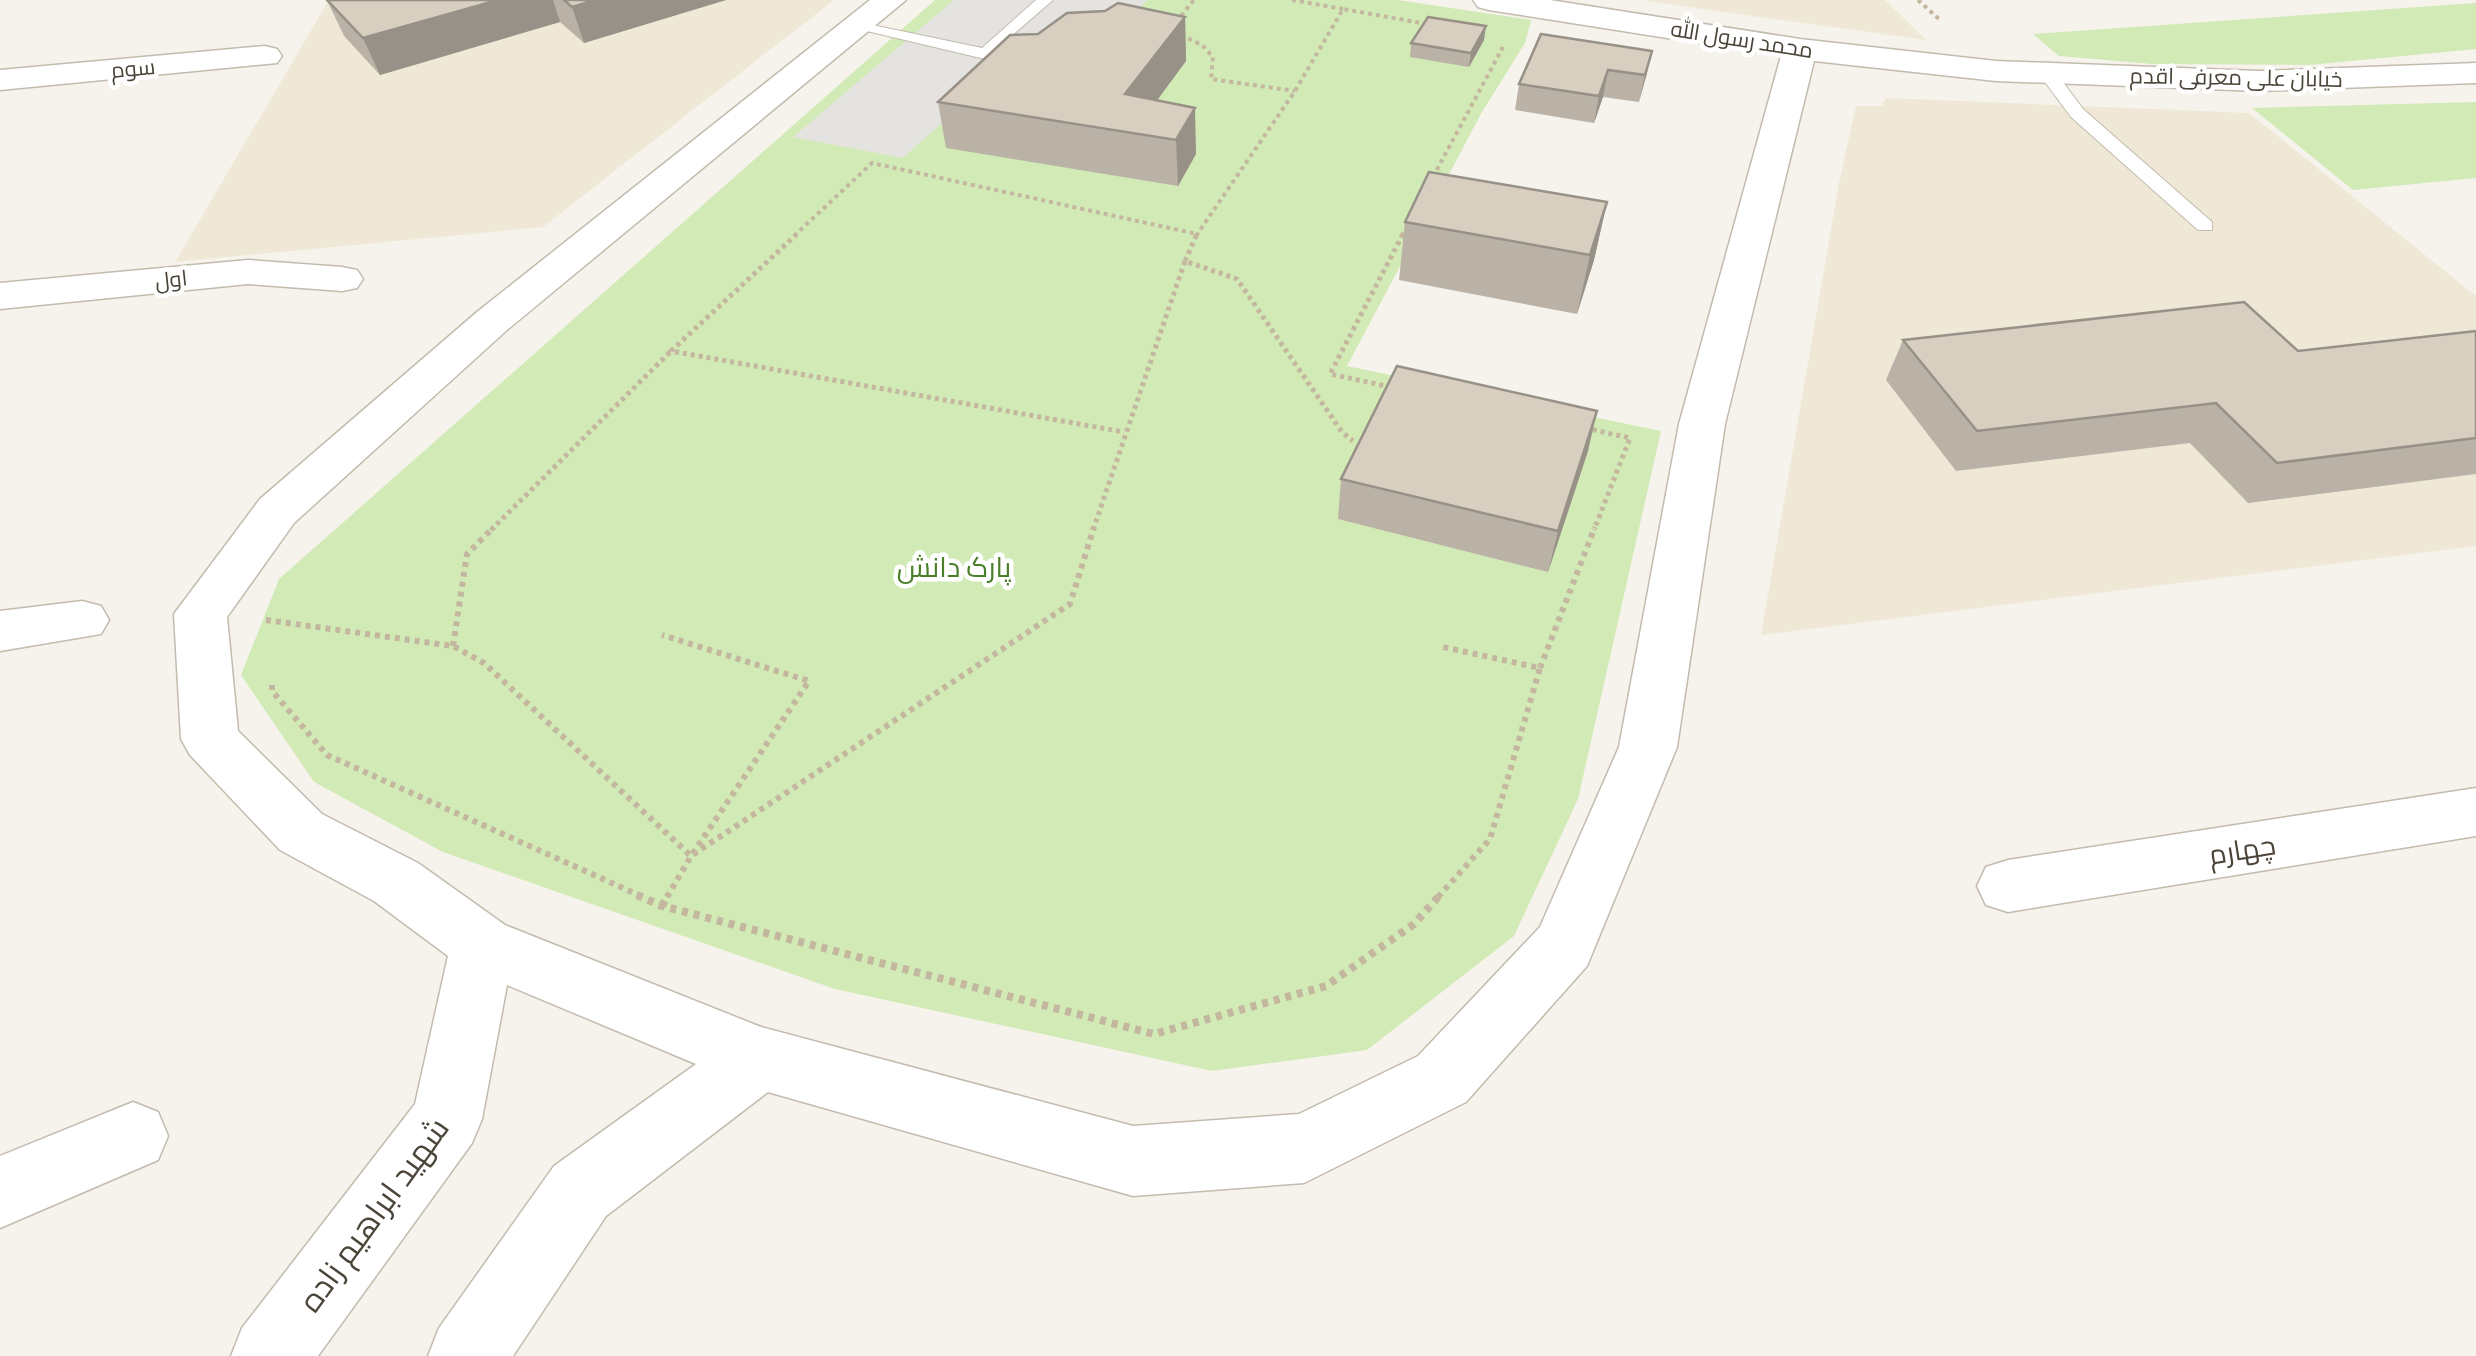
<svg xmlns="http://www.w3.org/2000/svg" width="2476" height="1356" font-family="'PT Sans Narrow',Cairo,sans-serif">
	<rect width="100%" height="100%" fill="#f6f3ec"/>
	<g fill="#efe8d6">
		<polygon points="329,0 834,0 543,227 175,262"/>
		<polygon points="1642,0 1885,0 1926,40 1723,12"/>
		<polygon points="1886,98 2249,113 2476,296 2476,546 1761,635 1839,183 1856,106 1882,106"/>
	</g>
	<g fill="#d2eab5">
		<polygon points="935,0 1398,0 1531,20 1525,43 1482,112 1347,366 1661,431 1578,799 1514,936 1367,1050 1212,1071 835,989 443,852 314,782 241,675 279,579"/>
		<polygon points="2476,3 2476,49 2309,65 2152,64 2059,56 2033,34"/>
		<polygon points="2476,102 2476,178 2353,190 2252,108"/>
	</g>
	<polygon fill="#e5e3e0" points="954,0 1147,0 1133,15 1007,64 903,158 793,137"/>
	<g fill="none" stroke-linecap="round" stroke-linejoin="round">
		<g stroke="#c2bbae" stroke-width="2">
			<g id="service">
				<polygon points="1036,0 1053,0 985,59 850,27 858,22 982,48"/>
				<polygon points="2048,69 2054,70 2083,109 2212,222 2212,230 2198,230 2071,117 2039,74"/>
			</g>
		</g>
		<g stroke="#c2bbae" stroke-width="3">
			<g id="minor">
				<polygon points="265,46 277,49 282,56 277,63 0,90 0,70"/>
				<polygon points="248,260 342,267 357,270 363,279 357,288 342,291 248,284 0,309 0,283"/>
				<polygon points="82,601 101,606 109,620 101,634 0,651 0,611"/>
				<polygon points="2476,788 2476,836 2008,912 1986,905 1977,886 1986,867 2008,860"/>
				<polygon points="133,1102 158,1112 168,1136 158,1160 0,1228 0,1156"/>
			</g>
		</g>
		<g stroke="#c2bbae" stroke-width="3">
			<polygon id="tertiary" points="870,0 906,0 507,330 294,523 227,617 238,731 322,814 418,863 505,925 761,1027 1133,1126 1299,1114 1418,1056 1540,927 1619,747 1679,424 1781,56 1489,10 1478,7 1473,0 1550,0 1800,39 1996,61 2259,71 2476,63 2476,83 2259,91 1996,81 1814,61 1725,424 1677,747 1587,966 1466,1102 1304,1183 1133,1196 768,1092 606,1216 513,1356 428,1356 439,1328 554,1166 696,1064 507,985 482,1119 472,1143 318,1356 231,1356 242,1328 415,1104 448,956 374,901 280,850 190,755 181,739 174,614 260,499 477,312"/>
		</g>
		<g stroke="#c4b79f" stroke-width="4" stroke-dasharray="4 4" stroke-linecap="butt">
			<polyline points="1292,0 1343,9"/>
			<polyline points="1918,0 1940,20"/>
			<polyline points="1176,22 1194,0"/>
			<polyline points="1181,35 1202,45 1213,57 1211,79 1295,91"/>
			<polyline points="1433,177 1503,47"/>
			<polyline points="794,236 872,163 1197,234"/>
			<polyline points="1196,236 1295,91 1343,9 1427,24"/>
			<polyline points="1402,236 1406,228"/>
		</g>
		<g stroke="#c4b79f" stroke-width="5" stroke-dasharray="4 4" stroke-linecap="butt">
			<polyline points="797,234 671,351 1124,432"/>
			<polyline points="1185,261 1197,234"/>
			<polyline points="1391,387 1330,374 1403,234"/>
			<polyline points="1585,428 1630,438 1594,530"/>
			<polyline points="491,530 671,351"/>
			<polyline points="1093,530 1185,261 1237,279 1342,432 1353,441"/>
		</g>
		<g stroke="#c4b79f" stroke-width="6" stroke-dasharray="5 5" stroke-linecap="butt">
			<polyline points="266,620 453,646 484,663 691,856 809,681 662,635"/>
			<polyline points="453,646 467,554 494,527"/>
			<polyline points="1540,668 1595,527"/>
			<polyline points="272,685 272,691 327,755 643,897"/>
			<polyline points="667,897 691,856 1070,604 1094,527"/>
			<polyline points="1438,897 1490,839 1540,668 1443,647"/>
		</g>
		<g stroke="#c4b79f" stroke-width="8" stroke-dasharray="6 6" stroke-linecap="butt">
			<polyline points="637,895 662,906 1154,1034 1326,986 1414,924 1440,895"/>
			<polyline points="662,906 668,895"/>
		</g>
		<use href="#service" fill="#fff" fill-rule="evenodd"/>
		<use href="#minor" fill="#fff" fill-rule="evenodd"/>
		<use href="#tertiary" fill="#fff" fill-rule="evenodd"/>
	</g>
	<g fill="#bab2a6">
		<polygon points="327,0 726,0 584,43 560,22 380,75 344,36"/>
		<polygon points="1105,11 1185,17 1186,61 1157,100 1196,154 1178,186 946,148 938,102 1038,34"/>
		<polygon points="1484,40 1469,67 1410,57 1411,43"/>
		<polygon points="1652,51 1639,102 1603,97 1594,123 1515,110 1519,84"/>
		<polygon points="1607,202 1594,260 1577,314 1399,280 1405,222"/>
		<polygon points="2476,331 2476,474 2248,503 2190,443 1956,471 1886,380 1903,340 2298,351"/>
		<polygon points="1588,451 1548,572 1338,519 1341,479"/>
	</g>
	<g fill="#979187">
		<polygon points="498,0 553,0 560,22 380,75 363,38"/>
		<polygon points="595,0 726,0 584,43 572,7"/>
		<polygon points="1185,17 1186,61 1133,133 1125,94"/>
		<polygon points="1486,26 1484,40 1469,67 1471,53"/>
		<polygon points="1652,51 1646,77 1639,102 1645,75"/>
		<polygon points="1608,70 1603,97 1594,123 1599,96"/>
		<polygon points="1195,108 1196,154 1178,186 1176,140"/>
		<polygon points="1607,202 1594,260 1577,314 1590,255"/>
		<polygon points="1597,411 1588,451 1548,572 1558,531"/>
	</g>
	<g fill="#d8cfc1" stroke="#979187" stroke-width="2.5">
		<polygon points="327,0 498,0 363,38"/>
		<polygon points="564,0 595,0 572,7"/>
		<polygon points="1118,3 1185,17 1125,94 1195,108 1176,140 938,102 1010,35 1038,34 1067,13 1105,11"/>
		<polygon points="1428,17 1486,26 1471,53 1411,43"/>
		<polygon points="1541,34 1652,51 1645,75 1608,70 1599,96 1519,84"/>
		<polygon points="1429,172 1607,202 1590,255 1405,222"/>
		<polygon points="2244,302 2298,351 2476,331 2476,438 2277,463 2216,403 1977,431 1903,340"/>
		<polygon points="1397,366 1597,411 1558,531 1341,479"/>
	</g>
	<g text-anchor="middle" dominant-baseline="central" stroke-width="9" stroke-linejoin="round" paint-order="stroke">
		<g font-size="22" fill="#4b4439" stroke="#fff">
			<text transform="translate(1742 39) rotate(9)">محمد رسول الله</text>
			<text transform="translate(133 68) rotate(-5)">سوم</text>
			<text transform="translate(2236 77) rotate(1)">خیابان علی معرفی اقدم</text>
			<text transform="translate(171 279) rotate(-6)">اول</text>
		</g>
		<g font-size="28" fill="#4a7f2a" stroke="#fff">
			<text x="954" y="566">پارک دانش</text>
		</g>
		<g font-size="28" fill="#4b4439" stroke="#fff">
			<text transform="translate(2242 849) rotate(-9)">چهارم</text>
		</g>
		<g font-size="32" fill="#4b4439" stroke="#fff">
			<text transform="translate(373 1214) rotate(-54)">شهيد ابراهيم زاده</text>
		</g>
	</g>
</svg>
